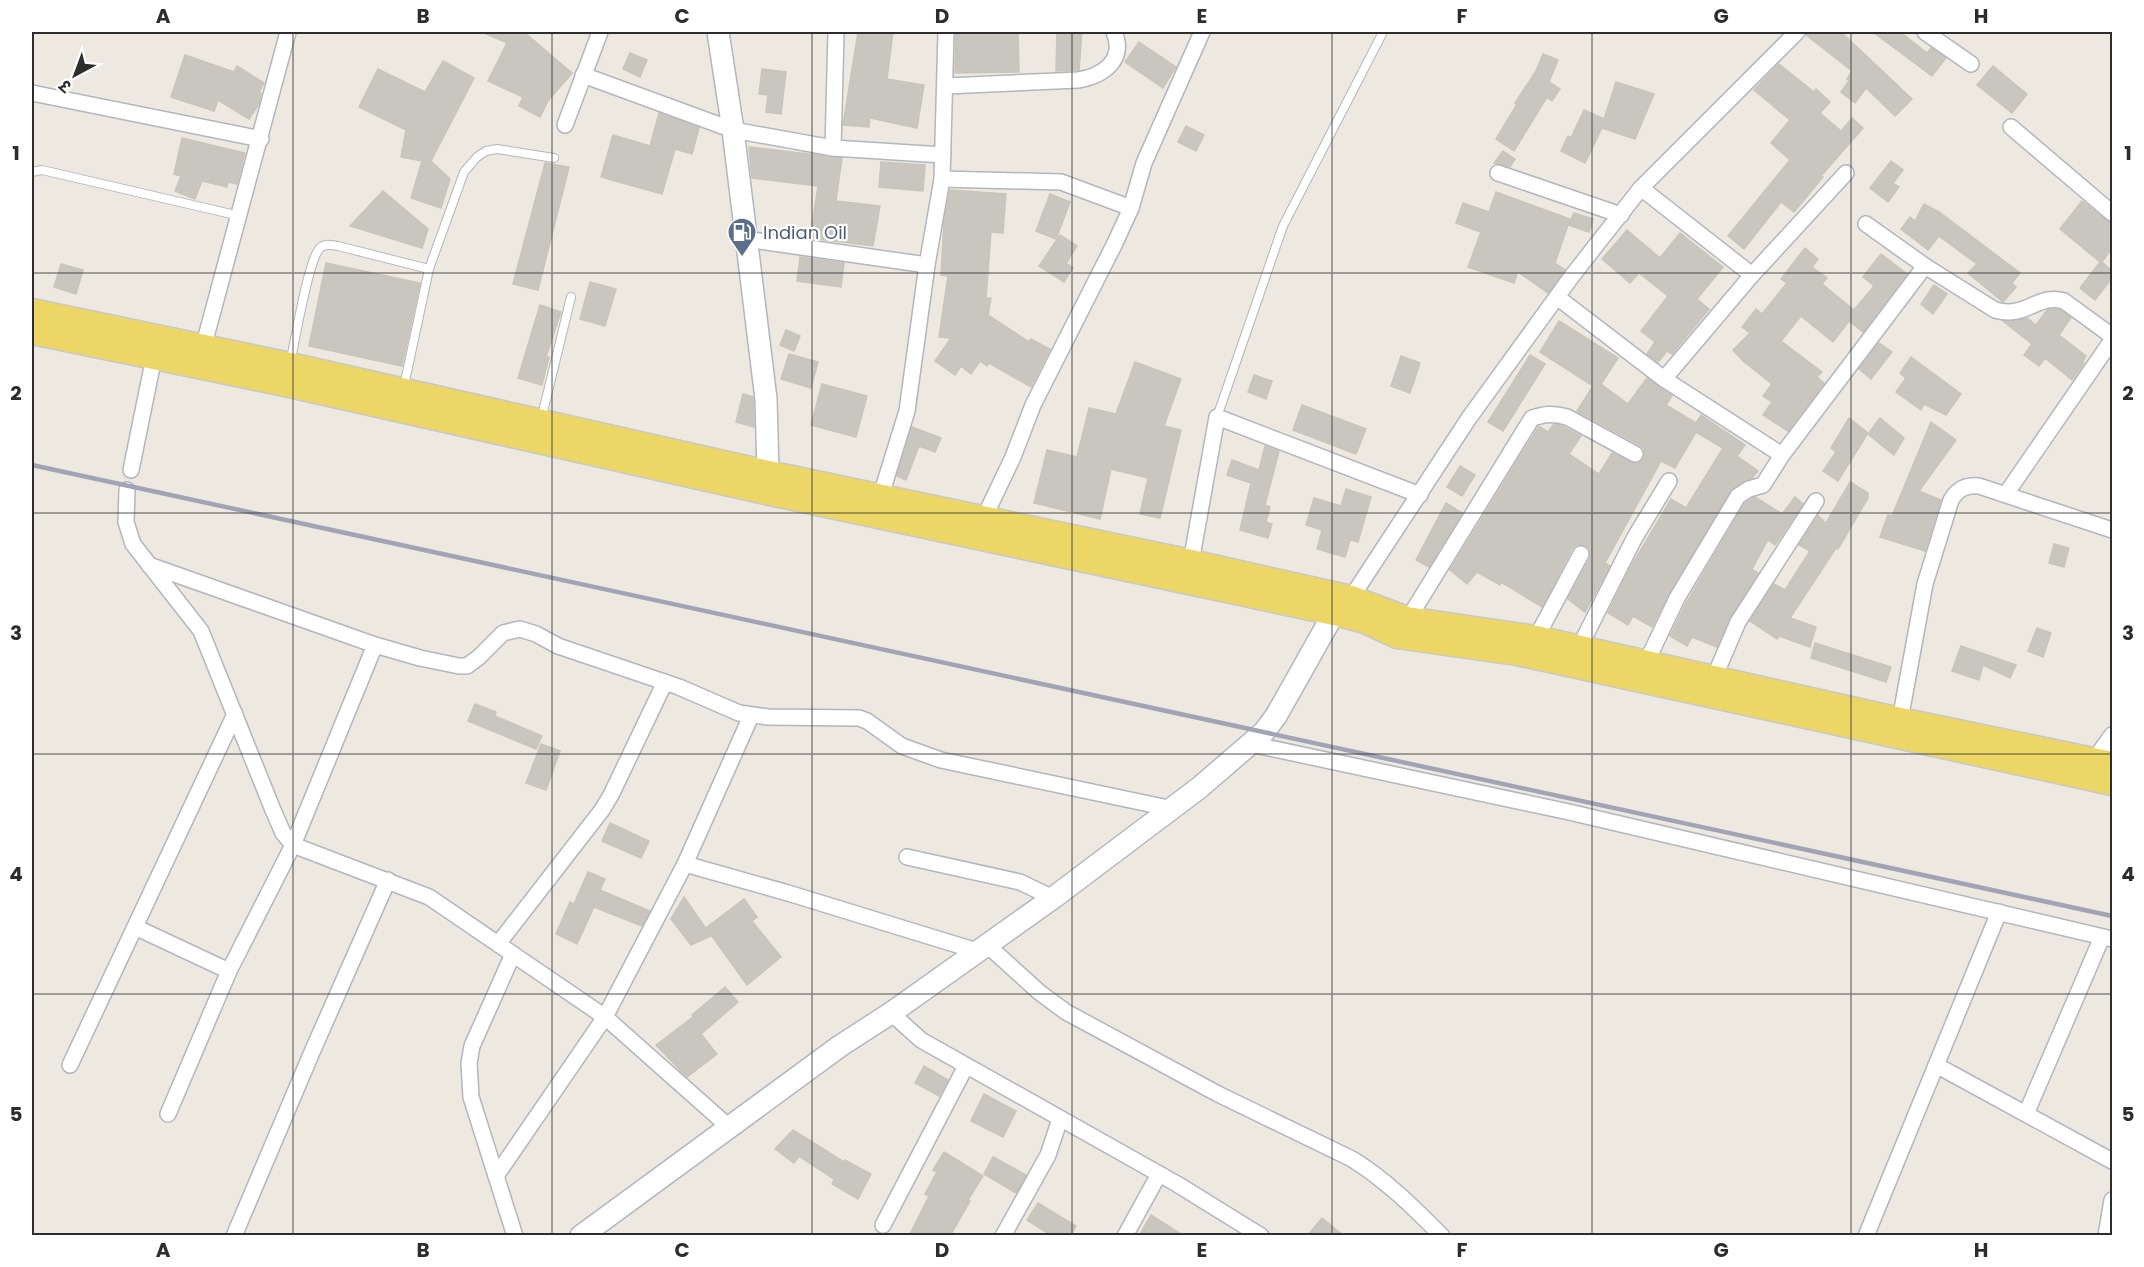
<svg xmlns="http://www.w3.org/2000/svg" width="2144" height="1267" font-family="Poppins,'Noto Sans Devanagari',sans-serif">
	<rect width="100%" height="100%" fill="#eee9e0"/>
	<g fill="#c9c6bf" stroke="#c9c5b9" stroke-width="1.5">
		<polygon points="482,32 524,32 572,73 548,101 540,117 519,106 523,97 488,81 507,43"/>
		<polygon points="858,32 893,32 887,79 924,85 917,128 870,118 869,127 843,125"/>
		<polygon points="956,32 1018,32 1019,72 955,73"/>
		<polygon points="1057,32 1082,32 1079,70 1056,71"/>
		<polygon points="1806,32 1841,32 1912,99 1895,116 1866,88 1855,103 1841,92 1849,81 1847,79 1852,71 1806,35"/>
		<polygon points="1873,32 1900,32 1927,53 1931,48 1946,58 1932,76"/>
		<polygon points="1139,42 1176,67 1163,88 1125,62"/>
		<polygon points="630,53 647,60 640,77 623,69"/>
		<polygon points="1543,54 1558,60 1549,82 1560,89 1552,101 1547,97 1514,151 1496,139 1517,104 1515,103 1536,71"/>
		<polygon points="185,55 234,72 237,66 264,83 259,92 261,93 259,104 249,119 218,100 214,111 171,97"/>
		<polygon points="443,61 474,78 431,161 450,179 441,208 411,198 422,161 401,157 406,130 359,107 378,69 425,92"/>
		<polygon points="1779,64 1814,92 1816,89 1830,102 1820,113 1841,131 1852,118 1863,128 1821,176 1823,177 1794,212 1781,202 1744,249 1728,236 1790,160 1771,143 1790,120 1754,90"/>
		<polygon points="1993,66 2027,94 2012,113 1977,85"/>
		<polygon points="762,69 786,72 781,114 766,112 768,95 759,94"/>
		<polygon points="1616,82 1654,94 1635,139 1602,128 1585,163 1561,151 1568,136 1571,138 1584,110 1604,119"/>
		<polygon points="659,113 699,128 692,154 675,149 662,194 601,177 613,135 650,146"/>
		<polygon points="1186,126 1204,135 1196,151 1178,142"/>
		<polygon points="182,138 245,153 237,184 228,182 227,187 202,181 195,199 175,191 181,176 174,174"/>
		<polygon points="749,147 842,158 836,201 880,206 873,246 810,238 818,186 752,178"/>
		<polygon points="1503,151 1515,159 1510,167 1494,163"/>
		<polygon points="1891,161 1903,170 1893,183 1899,187 1888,202 1870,188"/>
		<polygon points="881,162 925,165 923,191 879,187"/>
		<polygon points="545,163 569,167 538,290 513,284"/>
		<polygon points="950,190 1006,194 1003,233 991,232 986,298 991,298 988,315 1029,342 1031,339 1050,349 1031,387 989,363 987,366 980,361 971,374 961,366 955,375 935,361 951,338 939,337 948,276 941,275 944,222"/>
		<polygon points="383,191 428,229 422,248 350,226"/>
		<polygon points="1496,192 1570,219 1569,224 1574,213 1593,219 1589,232 1568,225 1555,263 1565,270 1548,293 1518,272 1514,283 1468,267 1481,232 1456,223 1463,203 1489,212"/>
		<polygon points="1050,194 1070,202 1056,239 1036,231"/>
		<polygon points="2082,201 2106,220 2112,222 2112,248 2102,262 2112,271 2112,278 2095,300 2080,288 2100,262 2060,229"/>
		<polygon points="1924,204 1939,212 2020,273 2012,283 2016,287 2003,302 1968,273 1977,264 1939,236 1928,250 1901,229 1910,217 1915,221"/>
		<polygon points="1627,230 1660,258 1680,233 1723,267 1697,299 1709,309 1672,354 1667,351 1658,362 1647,354 1655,342 1641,331 1668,296 1639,273 1630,283 1602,259"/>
		<polygon points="1060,235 1077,246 1066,263 1073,268 1064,282 1039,266"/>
		<polygon points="1805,248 1818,259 1812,267 1827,278 1822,284 1854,310 1874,286 1863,277 1881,254 1907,274 1863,332 1849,321 1833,342 1801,316 1781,341 1822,372 1817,377 1824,383 1788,431 1763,415 1772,402 1763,396 1772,384 1743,361 1733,350 1750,333 1742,327 1756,309 1762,314 1787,283 1781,279"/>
		<polygon points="800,257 844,263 841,287 797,281"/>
		<polygon points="326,263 420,283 402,366 309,346"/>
		<polygon points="61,264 83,270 76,294 54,287"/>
		<polygon points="590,282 616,289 605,326 580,319"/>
		<polygon points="1934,285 1947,294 1933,314 1921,304"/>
		<polygon points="540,305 561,312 546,357 549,357 542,385 518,378"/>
		<polygon points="2054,309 2060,310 2071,318 2059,335 2086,356 2082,362 2084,363 2072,380 2045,358 2039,366 2024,355 2032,344 2003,321 2027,318 2036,325 2047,310"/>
		<polygon points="1559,321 1618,358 1601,384 1628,404 1647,378 1672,396 1666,405 1696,423 1701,415 1745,445 1737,456 1758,471 1752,478 1744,481 1730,491 1669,593 1652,627 1633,616 1628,625 1608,613 1630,568 1671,499 1686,508 1723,448 1696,432 1675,468 1661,461 1605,563 1610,566 1585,612 1568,599 1590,558 1590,549 1585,545 1576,545 1572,549 1542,607 1501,582 1500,585 1477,572 1467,584 1450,570 1539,426 1548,432 1554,424 1560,425 1581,436 1569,454 1599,474 1612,453 1635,464 1641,462 1644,458 1644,449 1640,445 1577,411 1593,386 1540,352"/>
		<polygon points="786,330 800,336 794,351 780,345"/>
		<polygon points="1879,343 1892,352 1871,379 1859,369"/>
		<polygon points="789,354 818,362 811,388 781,379"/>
		<polygon points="1530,355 1545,364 1503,431 1488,422"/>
		<polygon points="1401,356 1420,363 1410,393 1391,386"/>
		<polygon points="1911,357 1961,394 1946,415 1924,404 1921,410 1896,392 1906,378 1900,373"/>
		<polygon points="1135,362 1181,379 1164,426 1181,430 1160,518 1140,514 1148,478 1111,469 1100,519 1034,503 1047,450 1077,457 1089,408 1116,414"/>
		<polygon points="1254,375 1272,381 1266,399 1248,392"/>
		<polygon points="822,384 867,396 856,437 811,425"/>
		<polygon points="743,394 753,397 754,427 736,422"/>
		<polygon points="1302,405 1366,429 1356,454 1293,430"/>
		<polygon points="1849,418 1868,433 1838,481 1823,471 1836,452 1831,448"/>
		<polygon points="1880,418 1904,438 1894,455 1868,434"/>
		<polygon points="1931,422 1956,440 1919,491 1941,500 1925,551 1880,537 1888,515 1892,516"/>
		<polygon points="912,427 941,438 935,452 919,446 906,480 897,476"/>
		<polygon points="1265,446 1279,451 1265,505 1270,507 1266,522 1272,524 1268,538 1240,530 1251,483 1227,475 1232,460 1259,470"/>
		<polygon points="1460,466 1475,475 1462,496 1447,487"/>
		<polygon points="1850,482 1868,493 1868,498 1838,549 1836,548 1790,618 1816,627 1810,647 1779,636 1777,639 1750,621 1774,584 1785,590 1810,551 1799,545 1818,516 1826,523"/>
		<polygon points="1346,489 1371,497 1358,542 1350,540 1345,557 1317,549 1322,530 1306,525 1314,498 1341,506"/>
		<polygon points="1755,497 1782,514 1795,497 1803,504 1775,545 1768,540 1752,569 1758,573 1730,617 1717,647 1692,637 1687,646 1670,636 1686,603 1745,503"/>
		<polygon points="1446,503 1462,513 1429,567 1416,560"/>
		<polygon points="2054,544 2069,548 2064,567 2049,563"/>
		<polygon points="2037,628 2051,633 2043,657 2028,651"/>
		<polygon points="1815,643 1891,667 1886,682 1811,658"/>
		<polygon points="1961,646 2016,665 2010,678 1983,665 1979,680 1952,671"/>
		<polygon points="475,704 496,712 495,716 542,736 536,749 468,721"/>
		<polygon points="541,744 560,751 546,790 526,783"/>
		<polygon points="610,823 649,841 641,858 602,841"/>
		<polygon points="588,872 605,879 600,890 650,911 642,926 594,907 577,944 556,934 570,902 574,904"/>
		<polygon points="684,897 711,936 691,945 671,919"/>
		<polygon points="744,899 757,917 752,921 781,957 747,985 706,928"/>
		<polygon points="725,987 738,1002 701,1034 717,1054 687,1077 656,1045 693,1017 692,1015"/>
		<polygon points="924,1066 948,1080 939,1096 915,1083"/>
		<polygon points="984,1094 1016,1111 1003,1137 971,1121"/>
		<polygon points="793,1130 844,1162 845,1160 871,1174 858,1199 832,1184 834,1179 799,1156 794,1163 775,1149"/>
		<polygon points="944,1152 983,1176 968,1200 970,1201 950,1236 909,1236 929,1196 925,1194 937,1172 933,1170"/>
		<polygon points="993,1157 1026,1175 1016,1193 984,1174"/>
		<polygon points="1038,1203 1076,1226 1071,1236 1052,1236 1027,1220"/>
		<polygon points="1151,1215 1184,1236 1139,1236"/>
		<polygon points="1322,1218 1344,1236 1307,1236"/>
	</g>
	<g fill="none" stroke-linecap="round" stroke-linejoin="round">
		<g stroke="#b3b5bf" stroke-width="10">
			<g id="lane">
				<polyline points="32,172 42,170 240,216"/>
				<path d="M290,363C295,343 308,259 320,248C325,243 332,245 338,246L429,269"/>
				<polyline points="404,386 429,269 464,172 477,157 486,151 497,149 554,158"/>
				<polyline points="1217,417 1283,226 1383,32"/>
				<polyline points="541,420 571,297"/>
			</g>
		</g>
		<g stroke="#b3b5bf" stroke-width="18">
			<g id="street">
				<polyline points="1925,32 1971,64"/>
				<polyline points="583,75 733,130 833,148 943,155"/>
				<path d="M946,86L1078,80C1103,76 1126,60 1114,32"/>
				<polyline points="32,93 261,139"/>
				<polyline points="565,125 600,32"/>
				<polyline points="2011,127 2112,213"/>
				<polyline points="833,148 836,32"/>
				<polyline points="1498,173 1621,215"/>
				<polyline points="942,179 1061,182 1131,208"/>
				<polyline points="1641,188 1752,275"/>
				<path d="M1866,224L1925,266L1995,310C2027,319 2037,293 2064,301L2112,336"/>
				<polyline points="745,239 927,265"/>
				<polyline points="1557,297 1664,379 1782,455"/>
				<polyline points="203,348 288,32"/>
				<polyline points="1664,379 1752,275 1846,173"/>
				<polyline points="131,470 154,357"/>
				<polyline points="127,490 126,522 133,544 201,631 273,810 283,833 293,845 429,897 605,1017 729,1127"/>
				<polyline points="2006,494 2112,340"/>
				<polyline points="881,495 907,411 927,265 942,179 946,32"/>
				<polyline points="984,518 1013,457 1033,405 1115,243 1131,208 1144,163 1202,32"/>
				<polyline points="1191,562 1217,417 1420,495"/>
				<polyline points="149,565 375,645 420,658 459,666 467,666 479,657 503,633 520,629 536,634 558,646 679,687 739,713 768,717 859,718 867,721 902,746 941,760 1173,809"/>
				<polyline points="1351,598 1469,418 1572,276 1641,188 1797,32"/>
				<path d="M1405,624L1532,418C1545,414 1553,413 1567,417L1635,454"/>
				<polyline points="1536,638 1581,554"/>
				<polyline points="1579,648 1635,537 1669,481"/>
				<polyline points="1646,663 1677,598 1738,496 1749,489 1763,485 1782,455 1925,266"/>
				<polyline points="1714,678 1738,622 1816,501"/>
				<path d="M1900,720L1925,584L1951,500C1958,489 1965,485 1979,486L2112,530"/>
				<polyline points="1251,744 1569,812 2112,939"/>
				<polyline points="2094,760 2112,735"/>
				<polyline points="907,857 1020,882 1053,898"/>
				<polyline points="685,864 788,893 977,951"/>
				<polyline points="135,927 229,971 168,1114"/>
				<polyline points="498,944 602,810 611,795 665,682"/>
				<path d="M986,944L1039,992L1066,1012L1218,1094L1352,1159C1386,1180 1414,1208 1442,1236"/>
				<polyline points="513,954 472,1046 469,1063 471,1097 515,1236"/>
				<polyline points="229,971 293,845 375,645"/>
				<polyline points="891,1013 921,1040 1177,1184 1261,1236"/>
				<polyline points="70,1065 235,714"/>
				<polyline points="1936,1065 2112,1161"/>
				<polyline points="2026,1114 2102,937"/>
				<polyline points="496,1176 605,1017 685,864 751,716"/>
				<polyline points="883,1225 966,1066"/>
				<polyline points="234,1236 312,1052 388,880"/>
				<polyline points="1003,1236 1048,1155 1060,1119"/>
				<polyline points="1125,1236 1159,1174"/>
				<polyline points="1866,1236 1999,912"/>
				<polyline points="2106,1236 2112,1200"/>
			</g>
		</g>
		<g stroke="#b3b5bf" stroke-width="24">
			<g id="secondary">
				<polyline points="718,32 733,130 766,399 768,473"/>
				<polyline points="581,1236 840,1046 891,1013 1053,898 1199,788 1264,732 1276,716 1334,613"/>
			</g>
		</g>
		<g stroke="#c8c8c8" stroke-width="27">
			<g id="primary">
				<polyline points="32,311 290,365 768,473 1191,562 1351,598 1407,619 1536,638 1900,720 2112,764"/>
				<polyline points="32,332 285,384 770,493 1334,613 1365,621 1397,636 1517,653 2112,783"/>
			</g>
		</g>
		<use href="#lane" stroke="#fff" stroke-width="8"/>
		<use href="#street" stroke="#fff" stroke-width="15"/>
		<use href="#secondary" stroke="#fff" stroke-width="21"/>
		<use href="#primary" stroke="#ecd766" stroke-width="24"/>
		<polyline stroke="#a2a4b6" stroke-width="4.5" points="32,465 2112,916"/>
	</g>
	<path fill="none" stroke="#2d2d2d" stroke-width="1.5" stroke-opacity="0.55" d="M293,32V1236M552,32V1236M812,32V1236M1072,32V1236M1332,32V1236M1592,32V1236M1851,32V1236M32,273H2112M32,513H2112M32,754H2112M32,994H2112"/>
	<defs>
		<g id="fuel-pin" transform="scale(1.5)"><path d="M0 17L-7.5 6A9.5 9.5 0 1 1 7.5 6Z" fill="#5c6f8a" stroke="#fff"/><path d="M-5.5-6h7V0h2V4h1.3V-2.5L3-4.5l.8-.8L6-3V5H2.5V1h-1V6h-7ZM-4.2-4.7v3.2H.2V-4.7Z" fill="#fff"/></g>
	</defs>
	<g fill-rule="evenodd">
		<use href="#fuel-pin" x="742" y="232"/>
	</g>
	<g text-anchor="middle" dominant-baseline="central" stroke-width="4.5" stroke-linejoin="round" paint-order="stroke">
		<g font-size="18" fill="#4e5e75" stroke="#fff" text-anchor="start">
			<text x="763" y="232">Indian Oil</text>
		</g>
	</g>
	<rect width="2144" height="1267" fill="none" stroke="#ffffff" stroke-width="66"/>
	<g transform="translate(75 75) rotate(221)" stroke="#ffffff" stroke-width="4.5" paint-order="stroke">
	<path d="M0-4.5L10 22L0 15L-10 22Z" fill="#2d2d2d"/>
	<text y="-9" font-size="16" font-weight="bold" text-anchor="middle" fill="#2d2d2d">उ</text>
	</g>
	<rect x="33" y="33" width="2078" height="1201" fill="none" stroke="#2d2d2d" stroke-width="2"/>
	<g font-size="20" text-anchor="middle" font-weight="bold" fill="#2d2d2d">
		<text x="163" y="23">A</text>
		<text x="423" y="23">B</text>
		<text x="682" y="23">C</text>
		<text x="942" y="23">D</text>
		<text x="1202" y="23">E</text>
		<text x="1462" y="23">F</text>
		<text x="1721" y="23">G</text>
		<text x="1981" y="23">H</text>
		<text x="16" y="160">1</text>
		<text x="2128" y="160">1</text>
		<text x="16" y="400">2</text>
		<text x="2128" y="400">2</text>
		<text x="16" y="640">3</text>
		<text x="2128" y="640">3</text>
		<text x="16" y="881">4</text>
		<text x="2128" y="881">4</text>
		<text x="16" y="1121">5</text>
		<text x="2128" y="1121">5</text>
		<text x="163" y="1257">A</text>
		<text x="423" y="1257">B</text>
		<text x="682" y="1257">C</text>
		<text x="942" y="1257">D</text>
		<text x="1202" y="1257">E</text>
		<text x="1462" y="1257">F</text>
		<text x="1721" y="1257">G</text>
		<text x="1981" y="1257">H</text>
	</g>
</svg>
